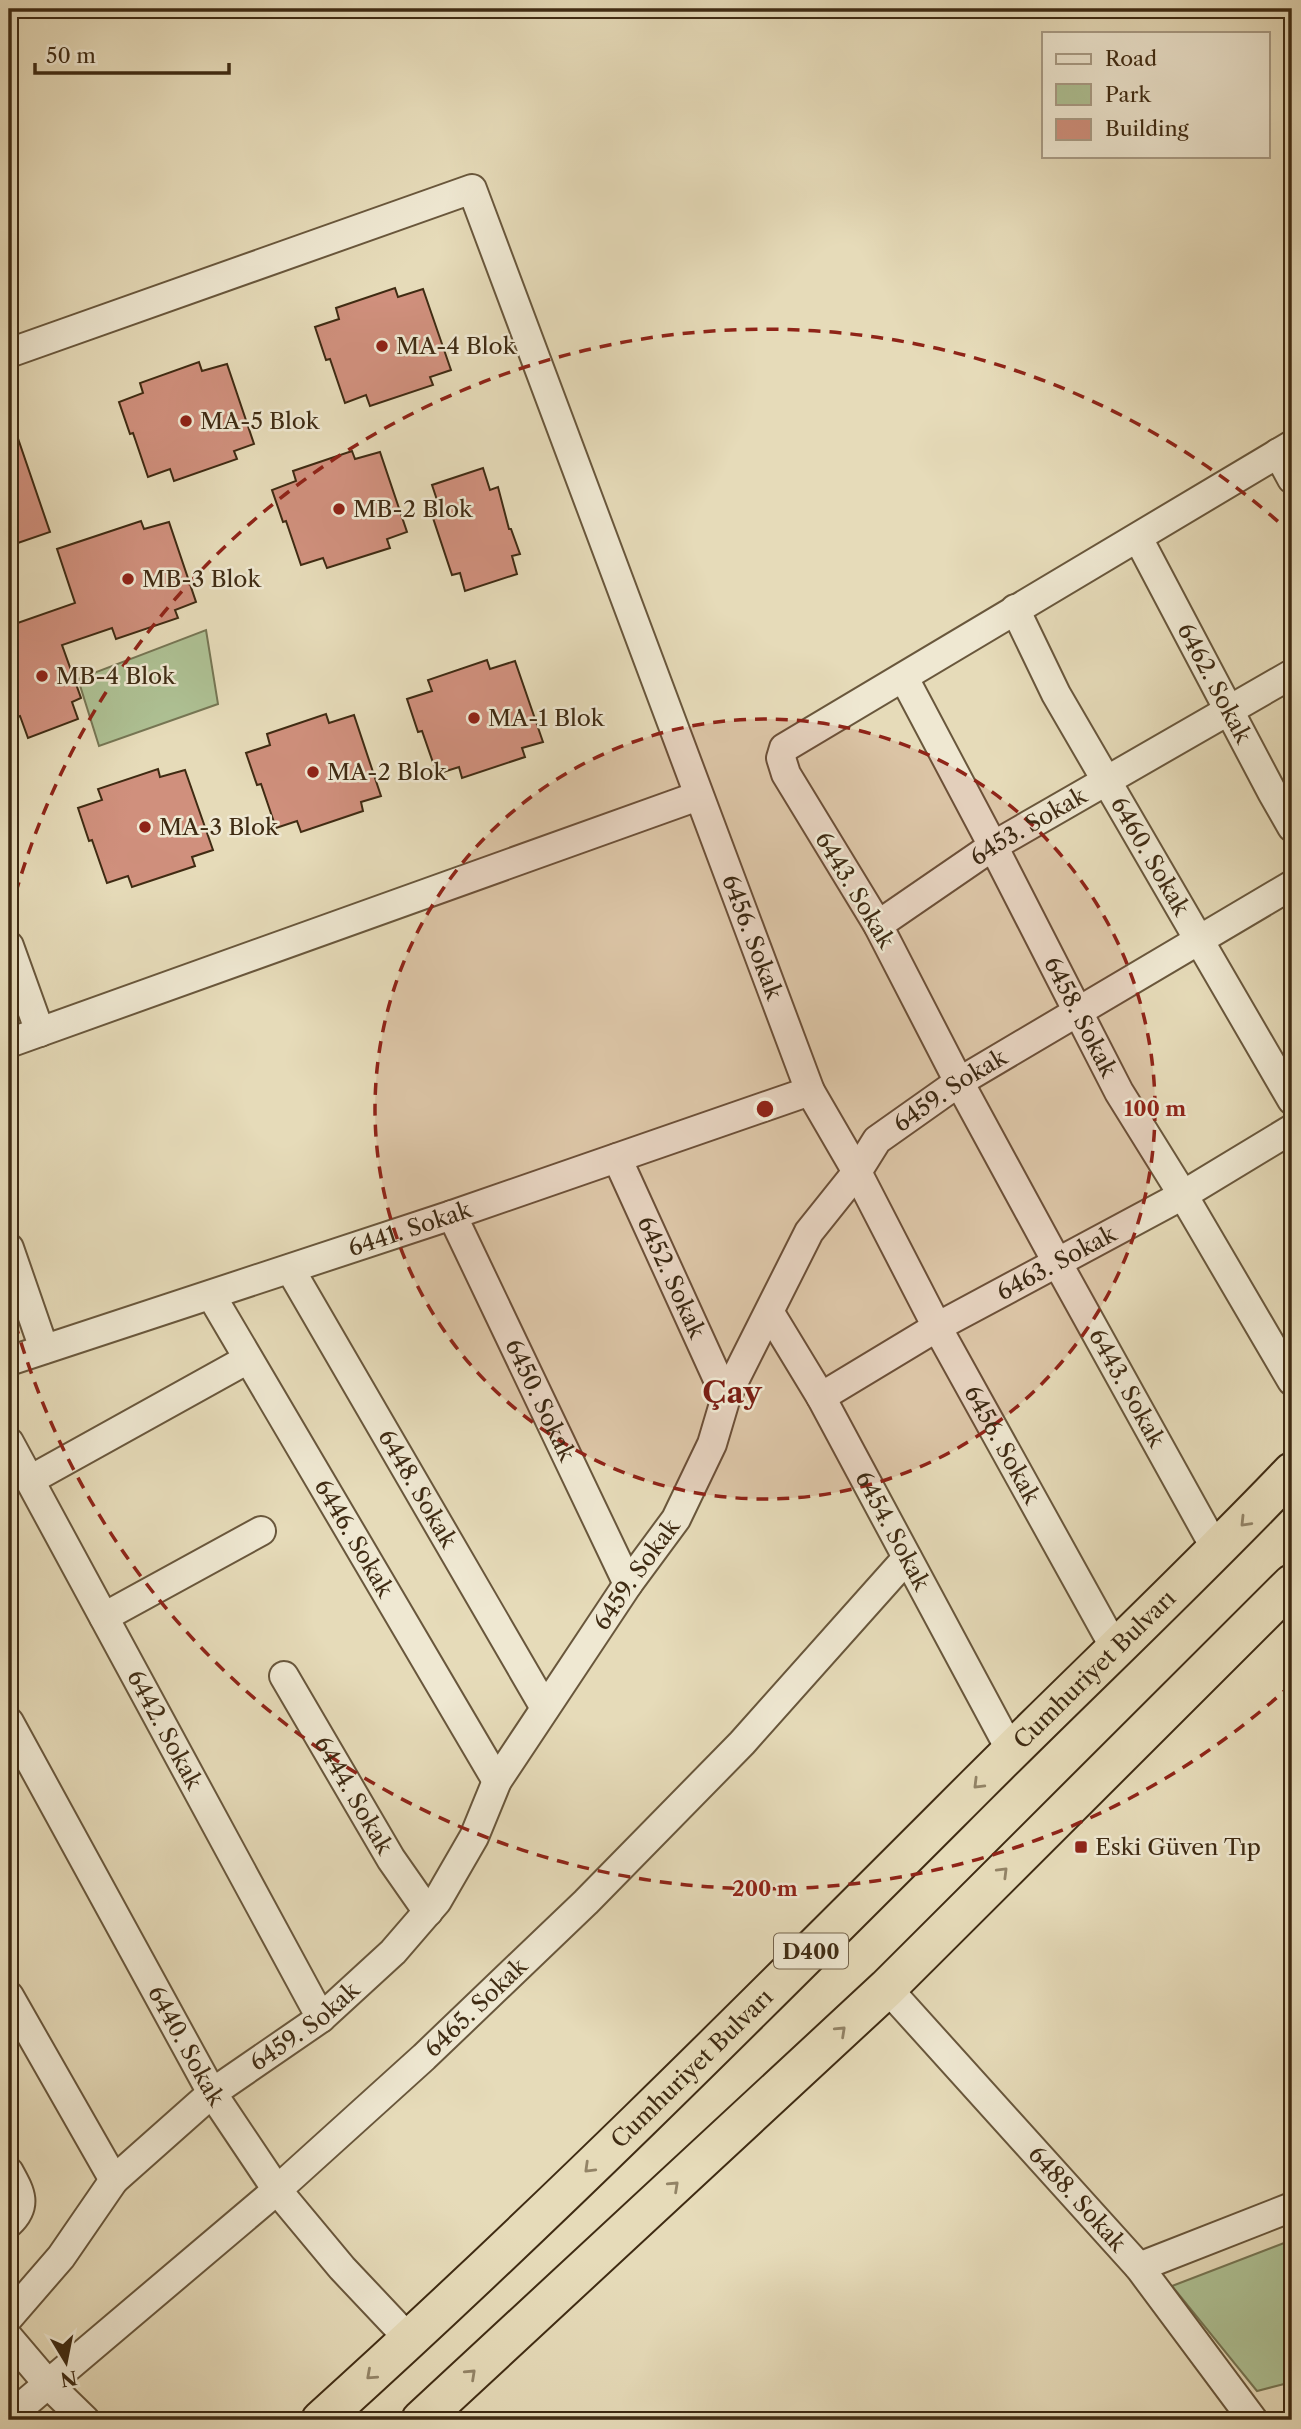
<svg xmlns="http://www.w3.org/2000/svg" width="1301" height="2429" font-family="'Libre Caslon Text',serif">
	<rect width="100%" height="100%" fill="#e6dbb9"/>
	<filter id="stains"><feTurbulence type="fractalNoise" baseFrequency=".00286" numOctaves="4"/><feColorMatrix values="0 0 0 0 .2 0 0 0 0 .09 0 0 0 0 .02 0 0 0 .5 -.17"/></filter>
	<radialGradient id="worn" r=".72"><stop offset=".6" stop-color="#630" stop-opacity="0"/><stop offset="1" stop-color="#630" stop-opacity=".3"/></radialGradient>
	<g fill="#aec194" stroke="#767654" stroke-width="2">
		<polygon points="206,630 218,704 99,746 78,679"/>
		<polygon points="1292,2240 1292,2382 1257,2391 1172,2286"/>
	</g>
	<g fill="#d0907d" stroke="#3f2b13" stroke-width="2">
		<polygon points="395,288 398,297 423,289 451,370 430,377 433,385 370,406 366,395 345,403 330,359 326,360 315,327 339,319 336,308"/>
		<polygon points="199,362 202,371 227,364 254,444 234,451 237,459 174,481 170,469 148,477 133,433 130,434 119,402 143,393 140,383"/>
		<polygon points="9,421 12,421 50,532 9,546"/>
		<polygon points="352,451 355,459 380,452 407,532 387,539 390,548 327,568 323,558 301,565 286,521 283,522 272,490 296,481 293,471"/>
		<polygon points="483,468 490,490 498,487 509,529 511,529 520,554 512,556 517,574 465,591 460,573 452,575 429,506 438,503 432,485"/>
		<polygon points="141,521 144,529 169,522 196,602 175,610 178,618 116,639 112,628 62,645 81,698 72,702 78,719 28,738 20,716 12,719 9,707 9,626 75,603 57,549"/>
		<polygon points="487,660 490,669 515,661 543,742 522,748 525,757 462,778 459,767 437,774 422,731 418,732 407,699 432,691 428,680"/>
		<polygon points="326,714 329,723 354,715 381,796 361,802 363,811 301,832 297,821 276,828 261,784 257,785 246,753 270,745 267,734"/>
		<polygon points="158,769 160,777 185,770 213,850 192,857 195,866 132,887 128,876 107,883 92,840 89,841 78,808 102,800 98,789"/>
	</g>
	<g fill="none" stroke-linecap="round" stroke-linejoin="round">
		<g stroke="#69573c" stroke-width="32">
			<g id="minor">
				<path id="s1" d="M9,353L472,189L810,1091L857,1172L937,1327L1115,1648"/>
				<polyline points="1278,453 1292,479"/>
				<path id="s2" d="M1138,538L1272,792L1292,827"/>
				<path id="s3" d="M1015,609L1056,694L1292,1100"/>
				<path id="s4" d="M904,678L993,846L1119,1092L1183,1195L1292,1381"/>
				<path id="s5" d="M878,925L993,846L1292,674"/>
				<polyline points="9,946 40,1032"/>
				<polyline points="9,1043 698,796"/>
				<path id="s6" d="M617,1158L726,1397"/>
				<path id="s7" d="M452,1215L628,1584"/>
				<polyline points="9,1248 44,1349"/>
				<path id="s8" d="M290,1269L545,1708"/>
				<path id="s9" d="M211,1295L497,1781"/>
				<path id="s10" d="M770,1313L821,1397L1011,1751"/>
				<path id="s11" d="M9,1361L452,1215L810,1091"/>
				<path id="s12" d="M821,1397L937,1327L1183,1195L1292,1129"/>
				<path id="s13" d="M9,1442L321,2018"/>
				<polyline points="30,1480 248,1359"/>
				<polyline points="1217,1551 1058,1264 959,1082 878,925 786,774 781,758 784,748 1292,445"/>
				<polyline points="104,1617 261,1531"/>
				<path id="s14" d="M284,1676L391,1859L428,1912"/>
				<path id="s15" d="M9,1722L212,2093L277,2190L342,2268L409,2339"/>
				<path id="s16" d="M887,1988L1139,2267L1253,2420"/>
				<polyline points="9,1996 114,2180"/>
				<path d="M9,2172C20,2192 28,2205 9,2223"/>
				<polyline points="1139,2267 1292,2207"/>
				<path id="s17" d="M9,2317L61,2257L114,2180L212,2093L321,2018L393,1952L437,1901L474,1837L497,1781L628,1584L676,1519L712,1444L726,1397L809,1232L857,1172L877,1140L959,1082L1292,885"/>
				<polyline points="9,2338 49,2385 85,2420"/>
				<path id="s18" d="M9,2417L277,2190L424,2057L586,1902L742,1743L907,1558"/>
			</g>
		</g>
		<g stroke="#3f2b13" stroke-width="42">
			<g id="highway">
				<path id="s19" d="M321,2420C547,2216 762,2000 977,1785C1082,1680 1190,1579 1292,1472"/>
				<polyline points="421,2420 887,1988 1292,1584"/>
			</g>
		</g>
		<use href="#minor" stroke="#efe8d2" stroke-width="28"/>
		<use href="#highway" stroke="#e6dbb9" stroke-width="38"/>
	</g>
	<defs><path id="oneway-chevron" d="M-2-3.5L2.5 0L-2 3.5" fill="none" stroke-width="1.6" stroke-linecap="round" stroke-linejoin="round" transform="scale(1.75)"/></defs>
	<g stroke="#928366">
		<use href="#oneway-chevron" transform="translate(1245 1522) rotate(134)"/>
		<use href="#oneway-chevron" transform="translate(978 1784) rotate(135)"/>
		<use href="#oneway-chevron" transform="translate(1003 1872) rotate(-45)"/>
		<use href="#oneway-chevron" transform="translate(841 2031) rotate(-43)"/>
		<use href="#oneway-chevron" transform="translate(589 2168) rotate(136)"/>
		<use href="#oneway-chevron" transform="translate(674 2186) rotate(-43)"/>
		<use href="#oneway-chevron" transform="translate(471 2374) rotate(-43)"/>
		<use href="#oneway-chevron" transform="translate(371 2375) rotate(138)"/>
	</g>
	<circle cx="765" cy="1109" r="390" fill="#8f2418" fill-opacity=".12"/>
	<g fill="none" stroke="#8f2418" stroke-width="3.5" stroke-dasharray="12 9">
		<circle cx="765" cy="1109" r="390"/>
		<path d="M1292 1684A780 780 0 0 1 10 1304M10 914A780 780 0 0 1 1292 534"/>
	</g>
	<g fill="#8f2418" stroke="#efe8d2" stroke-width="2.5">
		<circle cx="382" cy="346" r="7"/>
		<circle cx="186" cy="421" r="7"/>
		<circle cx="339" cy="509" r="7"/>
		<circle cx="128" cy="579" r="7"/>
		<circle cx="42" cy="676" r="7"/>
		<circle cx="474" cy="718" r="7"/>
		<circle cx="313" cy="772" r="7"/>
		<circle cx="145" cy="827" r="7"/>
		<rect x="1074" y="1840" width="14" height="14" rx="3.5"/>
	</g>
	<g text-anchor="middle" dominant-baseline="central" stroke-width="5" stroke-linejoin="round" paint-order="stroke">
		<rect fill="#efe8d2" stroke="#74644c" stroke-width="2" x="774" y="1933.5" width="74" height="35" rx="5"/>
		<g font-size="21" font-weight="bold" fill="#3f2b13">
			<text x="811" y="1951">D400</text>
		</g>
		<g font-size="23" fill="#3f2b13" stroke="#efe8d2" text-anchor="start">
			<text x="396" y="346">MA-4 Blok</text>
			<text x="200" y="421">MA-5 Blok</text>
			<text x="353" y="509">MB-2 Blok</text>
			<text x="142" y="579">MB-3 Blok</text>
			<text x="56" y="676">MB-4 Blok</text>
			<text x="488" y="718">MA-1 Blok</text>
			<text x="327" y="772">MA-2 Blok</text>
			<text x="159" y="827">MA-3 Blok</text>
			<text x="1095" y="1847">Eski Güven Tıp</text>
		</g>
		<g font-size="23" fill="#3f2b13" stroke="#efe8d2">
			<text stroke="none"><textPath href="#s2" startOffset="164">6462. Sokak</textPath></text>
			<text stroke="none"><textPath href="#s5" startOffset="180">6453. Sokak</textPath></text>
			<text stroke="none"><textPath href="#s3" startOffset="282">6460. Sokak</textPath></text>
			<text transform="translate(855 890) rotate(59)">6443. Sokak</text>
			<text stroke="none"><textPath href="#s1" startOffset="1290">6456. Sokak</textPath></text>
			<text stroke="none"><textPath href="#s4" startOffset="382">6458. Sokak</textPath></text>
			<text stroke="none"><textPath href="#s17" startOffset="1573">6459. Sokak</textPath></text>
			<text stroke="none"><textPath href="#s11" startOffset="422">6441. Sokak</textPath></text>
			<text stroke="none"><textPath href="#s12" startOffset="271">6463. Sokak</textPath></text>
			<text stroke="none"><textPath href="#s6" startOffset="131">6452. Sokak</textPath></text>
			<text transform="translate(1127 1388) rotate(61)">6443. Sokak</text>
			<text stroke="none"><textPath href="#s7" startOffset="205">6450. Sokak</textPath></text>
			<text stroke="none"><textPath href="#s1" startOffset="1857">6456. Sokak</textPath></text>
			<text stroke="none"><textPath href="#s8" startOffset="254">6448. Sokak</textPath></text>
			<text stroke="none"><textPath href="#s10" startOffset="250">6454. Sokak</textPath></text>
			<text stroke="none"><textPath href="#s9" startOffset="282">6446. Sokak</textPath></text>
			<text stroke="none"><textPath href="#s17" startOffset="985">6459. Sokak</textPath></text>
			<text stroke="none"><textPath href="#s19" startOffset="1078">Cumhuriyet Bulvarı</textPath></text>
			<text stroke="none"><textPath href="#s13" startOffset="327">6442. Sokak</textPath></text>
			<text stroke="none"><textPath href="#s14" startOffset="138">6444. Sokak</textPath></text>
			<text stroke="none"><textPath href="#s18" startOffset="621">6465. Sokak</textPath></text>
			<text stroke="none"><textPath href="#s17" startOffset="418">6459. Sokak</textPath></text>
			<text stroke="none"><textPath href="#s15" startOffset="369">6440. Sokak</textPath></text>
			<text stroke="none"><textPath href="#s19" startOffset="511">Cumhuriyet Bulvarı</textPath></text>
			<text stroke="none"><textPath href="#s16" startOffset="284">6488. Sokak</textPath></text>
		</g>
		<g font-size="30" font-weight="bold" fill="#7a1f14" stroke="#efe8d2">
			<text x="732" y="1392">Çay</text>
		</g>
	</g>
	<circle cx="765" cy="1109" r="10" fill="#8f2418" stroke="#efe8d2" stroke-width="3.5"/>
	<g font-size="21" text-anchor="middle" font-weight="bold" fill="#8f2418" stroke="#efe8d2" stroke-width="5" stroke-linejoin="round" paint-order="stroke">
		<text x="1155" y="1116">100 m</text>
		<text x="765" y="1896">200 m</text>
	</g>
	<rect width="1301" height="2429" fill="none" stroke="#e6dbb9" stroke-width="35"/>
	<rect x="10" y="10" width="1280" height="2408" fill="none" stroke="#3f2b13" stroke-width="3.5"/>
	<rect x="18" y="18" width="1266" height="2394" fill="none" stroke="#3f2b13" stroke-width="2"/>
	<rect x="1042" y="32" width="228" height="126" fill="#efe8d2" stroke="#a99c86" stroke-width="2"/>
	<rect x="1056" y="54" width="35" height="10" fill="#efe8d2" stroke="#a99c86" stroke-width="2"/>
	<text x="1105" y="66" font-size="21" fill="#3f2b13">Road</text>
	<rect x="1056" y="84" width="35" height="21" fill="#aec194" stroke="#a99c86" stroke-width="2"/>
	<text x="1105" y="102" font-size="21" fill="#3f2b13">Park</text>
	<rect x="1056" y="119" width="35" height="21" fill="#d0907d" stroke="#a99c86" stroke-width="2"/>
	<text x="1105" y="136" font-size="21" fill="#3f2b13">Building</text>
	<g transform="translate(66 2362) rotate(170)" stroke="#efe8d2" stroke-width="5" paint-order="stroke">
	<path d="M0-5L12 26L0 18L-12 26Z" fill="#3f2b13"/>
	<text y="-10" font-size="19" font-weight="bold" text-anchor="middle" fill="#3f2b13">N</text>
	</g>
	<path d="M35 63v10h194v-10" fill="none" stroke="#3f2b13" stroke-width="3.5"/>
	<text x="46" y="63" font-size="21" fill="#3f2b13" stroke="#efe8d2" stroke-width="5" paint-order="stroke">50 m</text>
	<rect width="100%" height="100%" filter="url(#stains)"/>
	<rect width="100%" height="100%" fill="url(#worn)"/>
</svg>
